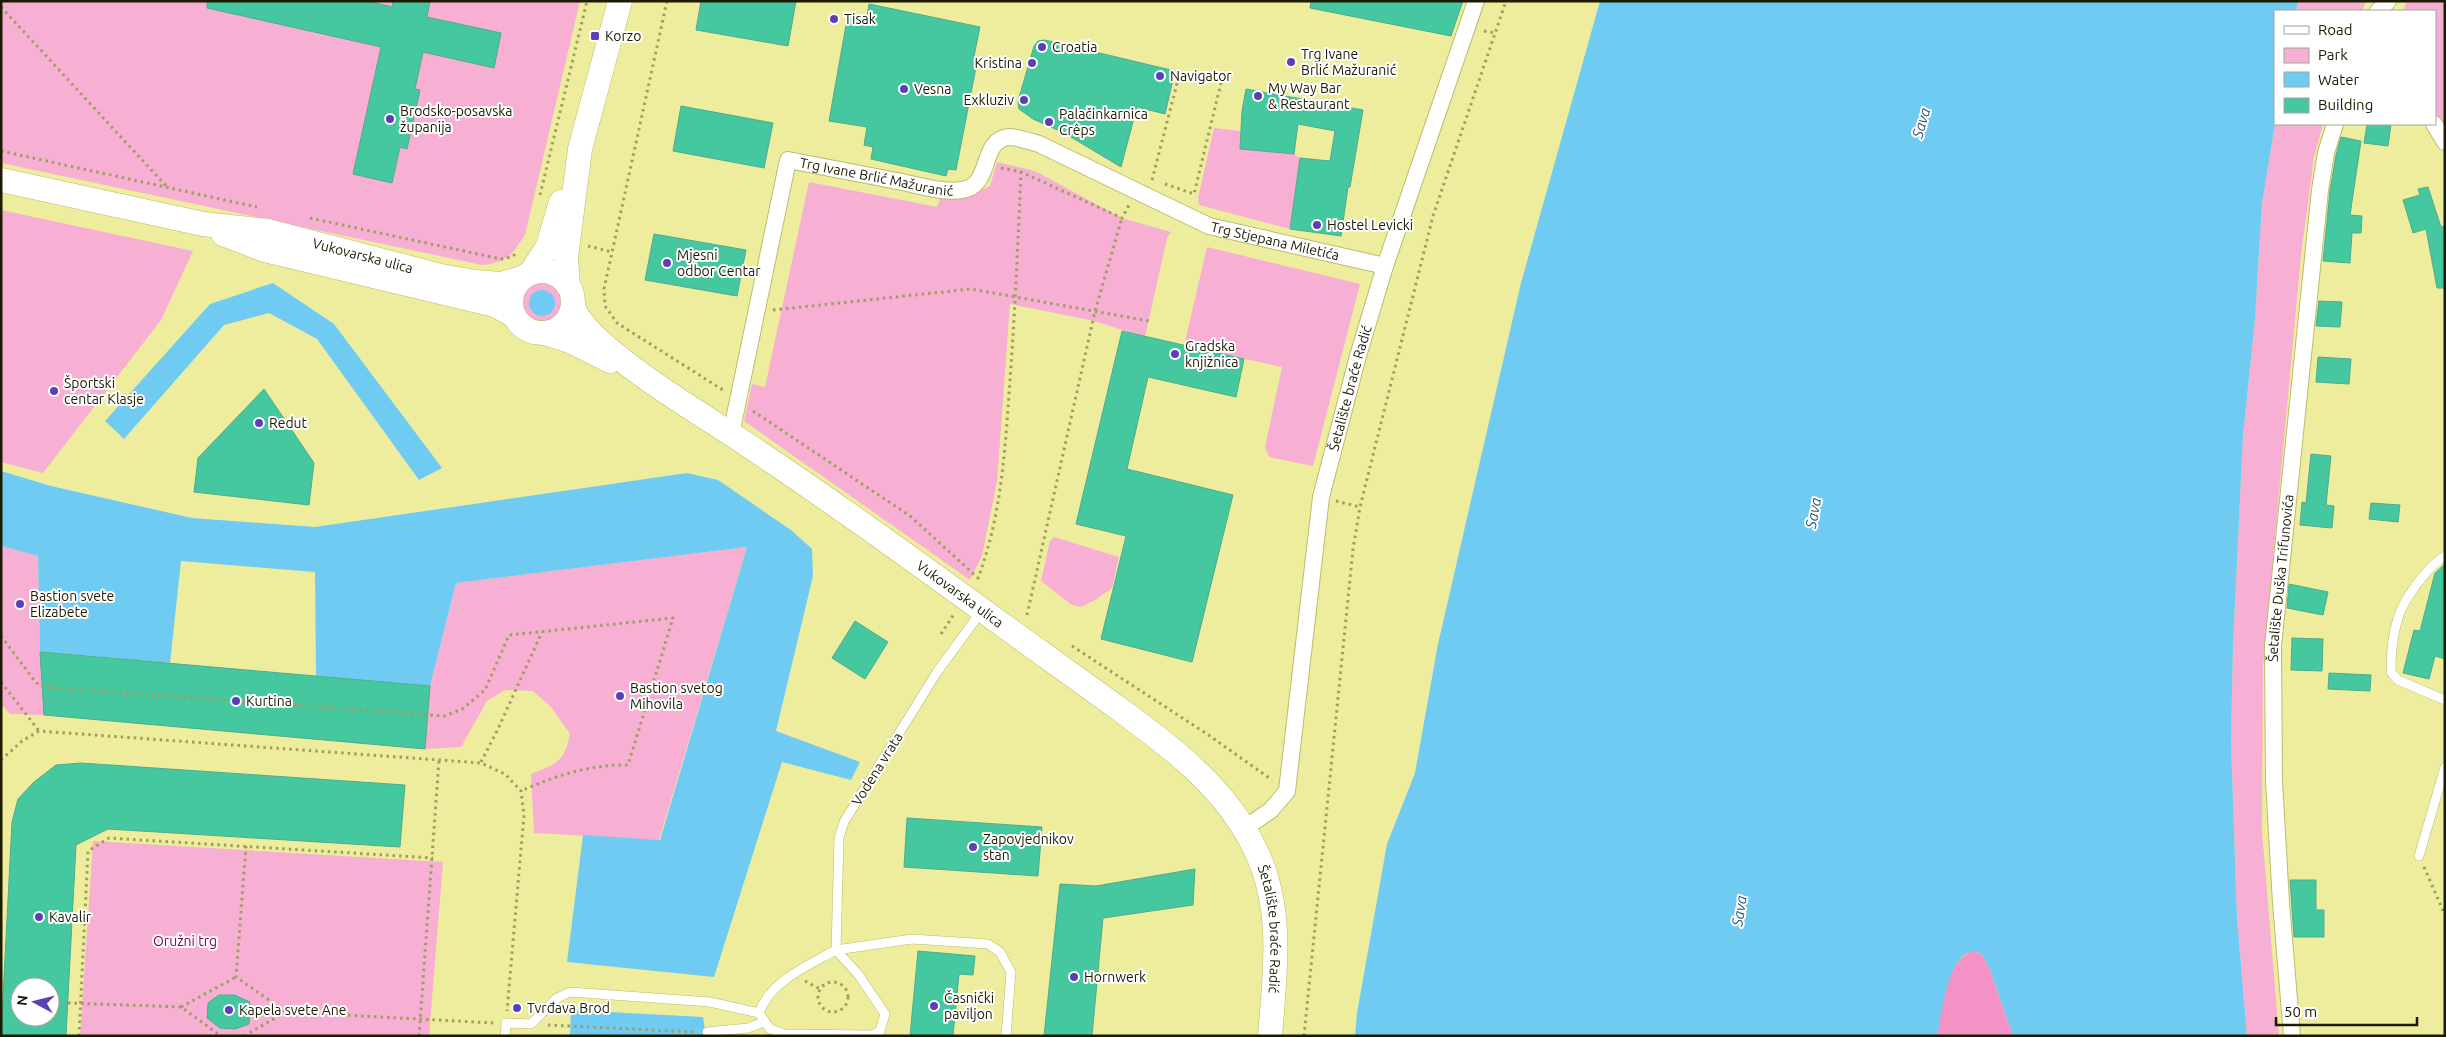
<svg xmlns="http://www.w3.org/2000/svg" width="2446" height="1037" font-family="Ubuntu,sans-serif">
	<rect width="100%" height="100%" fill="#eded9d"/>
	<g fill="#f8afd4">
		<path d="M1,1H580L525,235C511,256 507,262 482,265L1,163Z"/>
		<polygon points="2298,1 2366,1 2362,11 2296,11"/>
		<polygon points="2407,1 2445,1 2445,130 2435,113 2435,11 2403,11"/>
		<polygon points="2275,124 2323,124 2314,157 2301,255 2263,667 2262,831 2279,1036 2247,1036 2237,918 2231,740 2233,646 2243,436 2255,319 2262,204"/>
		<polygon points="1214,128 1241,131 1240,149 1294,154 1300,158 1290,229 1199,205 1198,198"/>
		<polygon points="997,162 1035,171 1122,218 1171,232 1167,238 1145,337 1094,321 1010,304 997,481 982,556 970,580 744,421 752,384 765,387 809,182 937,207 941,196 969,196 990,186"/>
		<polygon points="1,210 193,251 161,320 43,473 1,462"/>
		<polygon points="1207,247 1360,284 1313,466 1269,457 1265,447 1282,367 1184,346"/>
		<circle cx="541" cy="302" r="20"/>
		<polygon points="1054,537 1119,557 1112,588 1095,600 1081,607 1072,605 1041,581 1050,541"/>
		<polygon points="1,546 38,556 40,652 44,715 10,714 1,704"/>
		<path d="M747,547L659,840L534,833L531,774C557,764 564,762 570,734L551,707L533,691L505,690L487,701L461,747L425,749L430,686L456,583Z"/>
		<polygon points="93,841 443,862 429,1036 80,1036"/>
	</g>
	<path fill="#f393c5" d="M1972,951L1982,954L1989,967L2013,1036H1937C1942,1009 1944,962 1972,951Z"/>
	<g fill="#70cbf3">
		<path d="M1600,1H2298L2296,11H2275V124L2262,204L2255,319L2243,436L2233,646L2231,740L2237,918L2247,1036H2013L1989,967L1982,954C1979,953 1974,951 1971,952C1948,955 1941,1017 1937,1036H1355L1357,1013L1387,844L1415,773L1438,644L1521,283Z"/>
		<polygon points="273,283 334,324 442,468 419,480 317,339 269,313 224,325 124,439 105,421 210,304"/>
		<circle cx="542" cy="303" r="13"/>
		<polygon points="1,471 51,486 192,518 315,527 687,473 718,480 791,530 812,549 813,576 776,731 860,762 851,780 782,762 714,977 567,962 583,835 660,840 747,547 456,583 430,686 316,676 315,572 181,561 170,663 40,652 38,556 1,546"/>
		<polygon points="571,1010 703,1017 706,1036 570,1036"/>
	</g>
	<g fill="#45c89f" stroke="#50ab8c" fill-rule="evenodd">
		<polygon points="207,1 368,1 392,7 393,1 430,1 427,17 501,33 494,68 423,52 415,89 420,90 407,149 400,147 392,183 353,174 381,47 207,8"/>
		<polygon points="701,1 796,1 788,46 696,30"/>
		<polygon points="1311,1 1463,1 1451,36 1310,8"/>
		<polygon points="869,4 980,27 974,56 978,57 956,170 948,169 946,176 871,159 873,147 864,145 867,127 829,121 848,14 867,17"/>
		<polygon points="1045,40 1175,71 1165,114 1137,107 1121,167 1064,133 1033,119 1019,109 1018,101 1034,46 1038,41"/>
		<polygon points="1246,89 1363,110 1350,187 1348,187 1341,236 1290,229 1300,158 1330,161 1335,131 1298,124 1294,154 1240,149 1242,111"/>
		<polygon points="681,106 773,123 764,168 673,151"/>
		<polygon points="2367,124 2391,124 2388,146 2364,143"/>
		<polygon points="2341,137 2361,141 2350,215 2362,216 2361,233 2352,233 2350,263 2323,261 2330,191 2336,155"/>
		<polygon points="2428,187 2441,227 2445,226 2445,288 2437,288 2426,229 2413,233 2403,200 2420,195 2418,189"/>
		<polygon points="654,234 746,250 737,296 645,280"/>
		<polygon points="2319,301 2342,302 2340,327 2316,326"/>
		<polygon points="1122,331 1244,359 1236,397 1148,377 1127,469 1233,495 1192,662 1101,639 1126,536 1076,524"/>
		<polygon points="2318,357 2351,359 2349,384 2316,382"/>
		<polygon points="264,389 314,463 309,505 194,492 198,458"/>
		<polygon points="2311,454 2331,456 2326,505 2334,506 2332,528 2300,525 2302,502 2306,503"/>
		<polygon points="2371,503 2400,505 2398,522 2369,519"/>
		<polygon points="2445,564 2445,659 2435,656 2429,679 2403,673 2414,630 2420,631 2435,573"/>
		<polygon points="2289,584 2328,592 2323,615 2287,608"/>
		<polygon points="855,621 888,642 865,679 832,658"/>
		<polygon points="2292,638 2323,639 2322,671 2291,670"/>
		<polygon points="40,652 430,686 425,749 44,715"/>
		<polygon points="2329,673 2371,675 2370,691 2328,689"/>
		<path d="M81,763L405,785L400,847L108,829L76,845L66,1036H1L12,822L18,799L34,782L56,765ZM20,987H50V1017H20Z"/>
		<polygon points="907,818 1042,827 1038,876 904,867"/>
		<polygon points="1195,869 1193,905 1103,918 1092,1036 1044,1036 1060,884 1096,886"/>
		<polygon points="2290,880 2316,880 2316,910 2324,910 2324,937 2294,937"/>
		<polygon points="918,951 975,956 973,975 959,974 953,1036 910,1036"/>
		<polygon points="219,995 234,995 250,1002 249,1024 235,1029 220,1028 207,1018 208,1003"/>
	</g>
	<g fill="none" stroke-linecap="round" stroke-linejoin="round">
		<g stroke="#bcbb6d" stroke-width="10">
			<g id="service">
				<path d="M2445,556C2429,565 2408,594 2401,610C2393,629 2391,653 2391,672L2398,680L2445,700"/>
				<polyline points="981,612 937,672 844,822 839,838 836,950 912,939 988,944 1000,952 1011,972 1006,1036"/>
				<polyline points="2419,856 2445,767"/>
				<polyline points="707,1032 748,1028 764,1022"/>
				<path d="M505,1036L506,1023L531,1024L557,998L570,992L710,1002L759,1013L770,1029L785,1034L872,1035L880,1031L885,1014L858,974L836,950C809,965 770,981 759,1013"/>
			</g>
		</g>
		<g stroke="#bcbb6d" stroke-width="18">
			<g id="minor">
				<polyline points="2378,11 2388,1"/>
				<polyline points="2434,124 2445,142"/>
				<path id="s1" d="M731,434L788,160C824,167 861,174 897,181C918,185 941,193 962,190C993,186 979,140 1009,137C1018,137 1029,141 1039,144L1209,226L1385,266"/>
				<path id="s2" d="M1245,828L1271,810L1287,791L1321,497L1358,356L1385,266L1476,1"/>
				<path id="s3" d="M2292,1036L2281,903L2274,781L2273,646L2320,190L2326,153L2335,124"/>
			</g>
		</g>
		<g stroke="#bcbb6d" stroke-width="25">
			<g id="secondary">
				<path id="s4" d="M1,180L203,224L268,231L441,276L475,282L501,284L522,278"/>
				<polyline points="223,234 265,250 495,305 513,315"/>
				<circle cx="542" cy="302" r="31"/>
				<polyline points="531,273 548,246 561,202"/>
				<polyline points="568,285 566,257 580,149 620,1"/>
				<path id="s5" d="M573,306C583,341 678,400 711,421C813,487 912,559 1011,631C1044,655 1078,679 1111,703C1167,744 1226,786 1256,851C1284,909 1275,973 1270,1036"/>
				<polyline points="545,333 570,341 610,361"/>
			</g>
		</g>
		<g stroke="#9f9e62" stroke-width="3" stroke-dasharray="2.5 4" stroke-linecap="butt">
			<polyline points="667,1 604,289 605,306 617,323 723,390"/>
			<polyline points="1,7 167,187"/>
			<polyline points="1484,31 1496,33"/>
			<polyline points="1,151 257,207"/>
			<polyline points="1001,168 1021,172 1122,218 1129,205"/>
			<polyline points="1152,180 1180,72"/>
			<polyline points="1165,184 1194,194 1221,83"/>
			<polyline points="540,195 587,1"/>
			<polyline points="310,218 501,259 511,257 517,253"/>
			<polyline points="588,246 612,252"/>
			<polyline points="773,310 971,289 1149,321"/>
			<path d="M753,411L910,516L978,578C1002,515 1005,448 1010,381C1015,311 1018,242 1021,172"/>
			<polyline points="1336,501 1360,507"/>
			<polyline points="1027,615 1095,311 1122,218"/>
			<polyline points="941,634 954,614"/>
			<path d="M1,636L34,680L40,686L52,688L445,716L462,709L485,690L509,635L673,618L628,765C592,764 554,776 521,791"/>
			<polyline points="1072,646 1210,736 1272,780"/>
			<polyline points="1,682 39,731"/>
			<polyline points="1,760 22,741 39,731 481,763 505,774 521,791 524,815 507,1011"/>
			<polyline points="481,762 497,731 542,632"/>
			<polyline points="246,846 236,977 286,1012"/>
			<polyline points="2424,867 2445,915"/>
			<polyline points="805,981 820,989"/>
			<circle cx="833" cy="997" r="15"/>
			<polyline points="1,996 2,996"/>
			<polyline points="68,1003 181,1007 221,1036"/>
			<polyline points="181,1007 236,977"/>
			<polyline points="548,1025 694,1032"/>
			<polyline points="79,1036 88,851 109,838 433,858"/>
			<polyline points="244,1036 286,1012 494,1023"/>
			<polyline points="419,1036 439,760"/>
			<polyline points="1304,1036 1353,549 1360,507 1433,216 1506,1"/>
		</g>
		<use href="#service" stroke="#fff" stroke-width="9"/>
		<use href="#minor" stroke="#fff" stroke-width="16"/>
		<use href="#secondary" stroke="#fff" stroke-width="24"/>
	</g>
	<g fill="#5b3fb7" stroke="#fff" stroke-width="2">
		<circle cx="834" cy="19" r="5"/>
		<rect x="590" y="31" width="10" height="10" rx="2.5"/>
		<circle cx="1042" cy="47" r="5"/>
		<circle cx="1291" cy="62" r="5"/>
		<circle cx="1032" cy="63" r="5"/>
		<circle cx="1160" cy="76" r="5"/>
		<circle cx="904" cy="89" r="5"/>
		<circle cx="1258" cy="96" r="5"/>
		<circle cx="1024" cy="100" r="5"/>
		<circle cx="390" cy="119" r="5"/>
		<circle cx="1049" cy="122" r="5"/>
		<circle cx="1317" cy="225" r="5"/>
		<circle cx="667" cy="263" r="5"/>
		<circle cx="1175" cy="354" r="5"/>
		<circle cx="54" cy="391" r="5"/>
		<circle cx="259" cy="423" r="5"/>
		<circle cx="20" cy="604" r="5"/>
		<circle cx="620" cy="696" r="5"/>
		<circle cx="236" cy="701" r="5"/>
		<circle cx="973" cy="847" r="5"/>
		<circle cx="39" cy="917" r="5"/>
		<circle cx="1074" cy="977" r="5"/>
		<circle cx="934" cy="1006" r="5"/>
		<circle cx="517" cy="1008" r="5"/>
		<circle cx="229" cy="1010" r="5"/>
	</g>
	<g text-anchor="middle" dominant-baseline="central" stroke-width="4" stroke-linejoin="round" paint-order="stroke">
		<g font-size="14" fill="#1c1b00" stroke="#fff" text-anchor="start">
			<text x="844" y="19">Tisak</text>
			<text x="605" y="36">Korzo</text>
			<text x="1052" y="47">Croatia</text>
			<text x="1301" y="54">Trg Ivane<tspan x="1301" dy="16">Brlić Mažuranić</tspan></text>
			<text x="1022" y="63" text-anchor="end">Kristina</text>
			<text x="1170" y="76">Navigator</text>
			<text x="1268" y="88">My Way Bar<tspan x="1268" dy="16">&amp; Restaurant</tspan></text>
			<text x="914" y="89">Vesna</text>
			<text x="1014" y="100" text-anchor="end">Exkluziv</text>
			<text x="400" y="111">Brodsko-posavska<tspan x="400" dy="16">županija</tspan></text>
			<text x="1059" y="114">Palačinkarnica<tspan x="1059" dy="16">Crêps</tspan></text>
			<text x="1327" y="225">Hostel Levicki</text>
			<text x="677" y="255">Mjesni<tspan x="677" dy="16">odbor Centar</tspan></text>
			<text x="1185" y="346">Gradska<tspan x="1185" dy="16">knjižnica</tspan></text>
			<text x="64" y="383">Športski<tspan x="64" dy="16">centar Klasje</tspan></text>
			<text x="269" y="423">Redut</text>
			<text x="30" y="596">Bastion svete<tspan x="30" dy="16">Elizabete</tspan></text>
			<text x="630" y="688">Bastion svetog<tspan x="630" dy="16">Mihovila</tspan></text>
			<text x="246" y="701">Kurtina</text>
			<text x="983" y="839">Zapovjednikov<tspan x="983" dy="16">stan</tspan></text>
			<text x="49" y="917">Kavalir</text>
			<text x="1084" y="977">Hornwerk</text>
			<text x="944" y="998">Časnički<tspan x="944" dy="16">paviljon</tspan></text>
			<text x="527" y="1008">Tvrđava Brod</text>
			<text x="239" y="1010">Kapela svete Ane</text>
		</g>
		<g font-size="14" fill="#1c1b00" stroke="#fff">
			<text stroke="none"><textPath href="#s1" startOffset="370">Trg Ivane Brlić Mažuranić</textPath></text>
			<text stroke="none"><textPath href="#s1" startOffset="820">Trg Stjepana Miletića</textPath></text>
			<text stroke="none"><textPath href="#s4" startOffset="370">Vukovarska ulica</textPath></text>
			<text stroke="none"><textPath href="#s2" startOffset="465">Šetalište braće Radić</textPath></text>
			<text stroke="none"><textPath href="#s3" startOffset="459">Šetalište Duška Trifunovića</textPath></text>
			<text stroke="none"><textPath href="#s5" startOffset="485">Vukovarska ulica</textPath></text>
			<text transform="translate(877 769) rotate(-58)">Vodena vrata</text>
			<text stroke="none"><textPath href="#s5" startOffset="961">Šetalište braće Radić</textPath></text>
		</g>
		<g font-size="14" fill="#790252" stroke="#fff">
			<text x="185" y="941">Oružni trg</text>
		</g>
		<g font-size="15" font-style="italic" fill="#2a5d72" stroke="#fff">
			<text transform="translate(1921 123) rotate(-74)">Sava</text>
			<text transform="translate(1813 513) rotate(-79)">Sava</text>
			<text transform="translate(1739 911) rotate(-81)">Sava</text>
		</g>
	</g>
	<rect width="2446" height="1037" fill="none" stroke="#1c1b00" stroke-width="5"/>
	<rect x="2274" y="10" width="162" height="115" fill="#ffffff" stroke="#a4a499"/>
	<rect x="2284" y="26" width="25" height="8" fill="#ffffff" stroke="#a4a499"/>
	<text x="2318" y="35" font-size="15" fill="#1c1b00">Road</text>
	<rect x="2284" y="48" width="25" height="15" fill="#f8afd4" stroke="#a4a499"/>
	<text x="2318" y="60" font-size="15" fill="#1c1b00">Park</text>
	<rect x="2284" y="72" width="25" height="15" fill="#70cbf3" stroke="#a4a499"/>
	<text x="2318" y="85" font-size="15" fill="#1c1b00">Water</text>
	<rect x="2284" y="98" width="25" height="15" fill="#45c89f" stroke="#a4a499"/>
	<text x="2318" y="110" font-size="15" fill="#1c1b00">Building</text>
	<g transform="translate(35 1002) rotate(277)"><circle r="24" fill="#ffffff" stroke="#a4a499"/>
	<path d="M0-4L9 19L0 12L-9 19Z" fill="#5b3fb7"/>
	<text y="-8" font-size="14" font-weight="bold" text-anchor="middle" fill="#1c1b00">N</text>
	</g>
	<path d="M2276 1017v8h141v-8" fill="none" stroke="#1c1b00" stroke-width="2.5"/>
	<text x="2284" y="1017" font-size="15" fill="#1c1b00" stroke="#ffffff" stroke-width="4" paint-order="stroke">50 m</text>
</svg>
